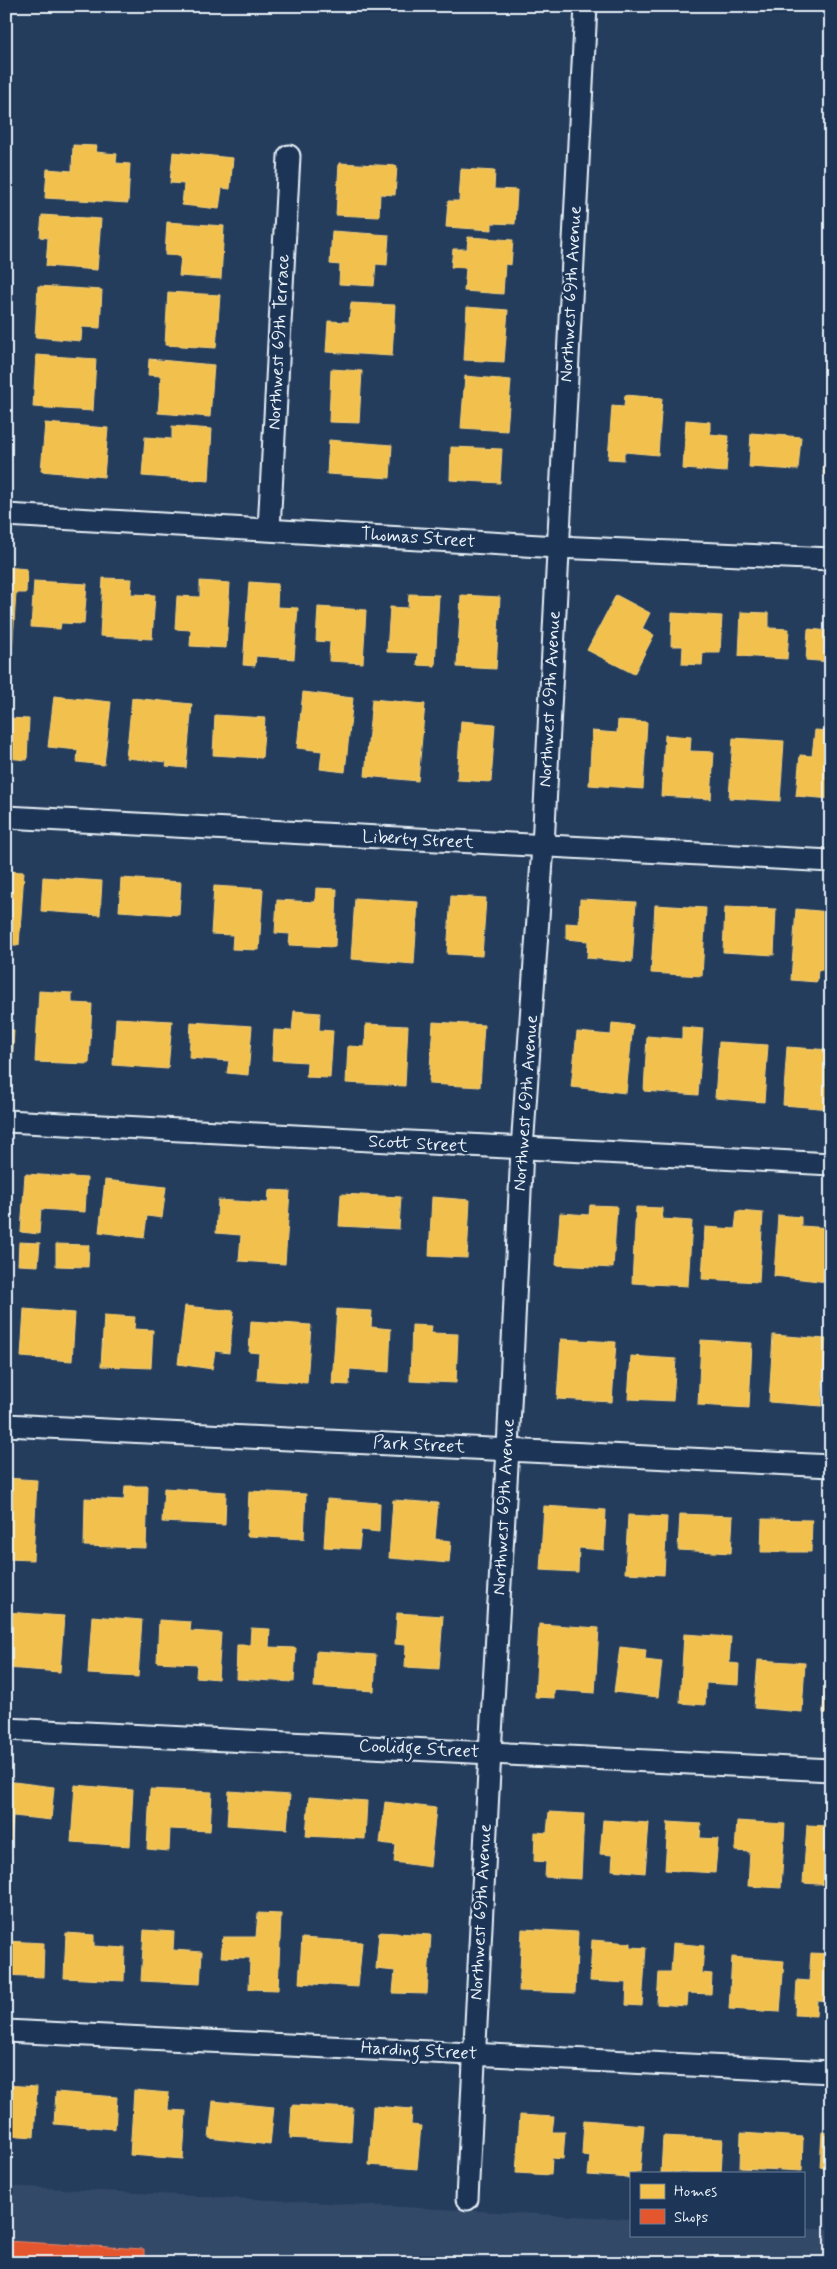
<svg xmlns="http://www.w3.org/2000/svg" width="837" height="2269" font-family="Mynerve,sans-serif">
	<rect width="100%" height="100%" fill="#253d5d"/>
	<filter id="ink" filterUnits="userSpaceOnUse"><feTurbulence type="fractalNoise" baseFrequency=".02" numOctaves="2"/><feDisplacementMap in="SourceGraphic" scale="10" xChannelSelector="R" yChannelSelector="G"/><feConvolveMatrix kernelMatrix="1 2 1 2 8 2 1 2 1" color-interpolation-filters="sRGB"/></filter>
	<g filter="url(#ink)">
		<polygon fill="#334a68" points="6,2186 631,2219 631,2235 803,2235 803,2228 831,2229 831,2263 6,2263"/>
		<g fill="#f2c14e" stroke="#efcf81">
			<polygon points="73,145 97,146 96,152 117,154 116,163 130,164 128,203 45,198 47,169 72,171"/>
			<polygon points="173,152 233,158 230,189 222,188 219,209 182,205 184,184 170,183"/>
			<polygon points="339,163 397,166 395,195 380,194 379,217 336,215"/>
			<polygon points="461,169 495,171 494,189 517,190 515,224 492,223 492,230 446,227 448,201 459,201"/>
			<polygon points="42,215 101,219 97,270 46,266 48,238 40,237"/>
			<polygon points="167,222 224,226 221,279 179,276 181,256 165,255"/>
			<polygon points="332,231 389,235 387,265 376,264 374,286 339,284 340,265 330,264"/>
			<polygon points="468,237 513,240 511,265 505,264 503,294 464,291 466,268 451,267 453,249 467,249"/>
			<polygon points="38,286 102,290 100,328 82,327 81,341 35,337"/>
			<polygon points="168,292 220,295 216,348 165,345"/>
			<polygon points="351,303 395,305 392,356 326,352 328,321 349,322"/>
			<polygon points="467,307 508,310 504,362 464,360"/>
			<polygon points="36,355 96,359 93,411 33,407"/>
			<polygon points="149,359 214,365 210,417 158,413 161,376 148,375"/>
			<polygon points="331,369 362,371 359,423 329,422"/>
			<polygon points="465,376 511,380 507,431 461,428"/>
			<polygon points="625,395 662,398 658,455 624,452 624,460 608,459 612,406 624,407"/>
			<polygon points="686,420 710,422 710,434 729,436 726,472 683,469"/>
			<polygon points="45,423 108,428 104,477 41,471"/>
			<polygon points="172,426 212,429 209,481 142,476 145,437 172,439"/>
			<polygon points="828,429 831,429 831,475 823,474"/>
			<polygon points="751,433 801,437 798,470 749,467"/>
			<polygon points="329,440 392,445 390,478 327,474"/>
			<polygon points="451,447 502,449 500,483 450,480"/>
			<polygon points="6,567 27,569 26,593 16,593 12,654 6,654"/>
			<polygon points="103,578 132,579 131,594 155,595 152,639 100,636"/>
			<polygon points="34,581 87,584 84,624 61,623 60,629 31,627"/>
			<polygon points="200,581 230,583 226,648 190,646 191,630 175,629 177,596 200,597"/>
			<polygon points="249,582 278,584 277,607 298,608 294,659 256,656 255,666 243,665"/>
			<polygon points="409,594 439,595 435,666 417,665 418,653 387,652 390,607 408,608"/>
			<polygon points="461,595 500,597 496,669 457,667"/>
			<polygon points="616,595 650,613 642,629 654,635 634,674 587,650"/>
			<polygon points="318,607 366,610 363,663 329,661 330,642 316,641"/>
			<polygon points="741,612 769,613 769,628 789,629 787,659 739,656"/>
			<polygon points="672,613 722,616 720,653 703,653 702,665 682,664 683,646 671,646"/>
			<polygon points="808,629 831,631 831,662 806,660"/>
			<polygon points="303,692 353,698 345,772 320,769 322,751 297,748"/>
			<polygon points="54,696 111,702 104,765 77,762 78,750 48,747"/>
			<polygon points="132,698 192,704 186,768 166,766 167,762 126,758"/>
			<polygon points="372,699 425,704 418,781 365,776"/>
			<polygon points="215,715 265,718 262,758 213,755"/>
			<polygon points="6,718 29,719 27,760 6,758"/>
			<polygon points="618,720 647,722 643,789 589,785 592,731 617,733"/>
			<polygon points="461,721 495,724 491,782 457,780"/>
			<polygon points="815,730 831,731 831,799 796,796 800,755 812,756"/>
			<polygon points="665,735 691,737 690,751 714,752 711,799 661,796"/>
			<polygon points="733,738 784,741 780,801 729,798"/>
			<polygon points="6,871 24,872 19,945 6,945"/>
			<polygon points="43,877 102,881 100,915 41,911"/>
			<polygon points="121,878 181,882 179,915 119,911"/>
			<polygon points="214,886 263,889 259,950 232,949 233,935 211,934"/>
			<polygon points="316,888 337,889 335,947 289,945 290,934 275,933 277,900 315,902"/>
			<polygon points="451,896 486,898 482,956 447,954"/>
			<polygon points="355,898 418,902 414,964 351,959"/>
			<polygon points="580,899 636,902 632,962 587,958 588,941 566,939 566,923 579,924"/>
			<polygon points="655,905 706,908 702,976 651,973"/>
			<polygon points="725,907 776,909 774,955 723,952"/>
			<polygon points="796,909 831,912 831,970 818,970 817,982 791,980"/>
			<polygon points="39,991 72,993 72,1003 92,1004 89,1064 35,1062"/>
			<polygon points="294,1011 320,1013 319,1030 333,1031 330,1078 306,1077 307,1062 272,1060 274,1030 292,1031"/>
			<polygon points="116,1018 172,1021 168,1069 113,1065"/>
			<polygon points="191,1022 252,1026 248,1075 227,1073 229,1061 189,1058"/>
			<polygon points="433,1022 484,1025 480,1087 429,1084"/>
			<polygon points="612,1023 633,1025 626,1093 571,1087 577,1032 611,1035"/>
			<polygon points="366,1024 408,1026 405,1086 346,1083 348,1046 365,1047"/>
			<polygon points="682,1027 703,1029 698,1095 644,1091 647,1036 682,1039"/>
			<polygon points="6,1029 14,1030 12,1065 6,1065"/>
			<polygon points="719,1042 768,1045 764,1102 715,1098"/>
			<polygon points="787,1047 831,1050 831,1109 783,1105"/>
			<polygon points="25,1174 87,1178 85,1212 41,1209 39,1234 21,1232"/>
			<polygon points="105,1180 166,1187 162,1218 147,1216 144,1238 99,1232"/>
			<polygon points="269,1190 290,1191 285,1264 239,1261 241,1235 216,1233 218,1200 268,1203"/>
			<polygon points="341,1194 401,1197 399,1229 339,1226"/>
			<polygon points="432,1197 470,1200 467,1258 429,1256"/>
			<polygon points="590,1205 617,1206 613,1268 556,1265 560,1213 589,1215"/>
			<polygon points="636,1207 662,1208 662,1219 692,1221 688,1286 632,1283"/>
			<polygon points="737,1211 763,1213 759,1282 702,1279 705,1227 735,1229"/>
			<polygon points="778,1215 801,1217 801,1226 831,1228 828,1282 774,1276"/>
			<polygon points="19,1242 40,1243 38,1266 18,1265"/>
			<polygon points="56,1244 89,1245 88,1267 56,1266"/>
			<polygon points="185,1306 234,1311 229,1353 215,1351 212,1369 178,1364"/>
			<polygon points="24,1309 75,1313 72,1361 21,1357"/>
			<polygon points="337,1309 372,1311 371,1327 391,1329 389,1372 350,1369 349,1385 332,1384"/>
			<polygon points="104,1315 135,1317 134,1329 153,1330 151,1368 101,1366"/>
			<polygon points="251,1321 311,1325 307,1383 257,1380 259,1353 249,1352"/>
			<polygon points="412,1325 432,1326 431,1333 458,1334 456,1383 410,1381"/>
			<polygon points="773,1335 826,1339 822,1406 769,1402"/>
			<polygon points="561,1339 616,1342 612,1402 557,1399"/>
			<polygon points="701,1340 752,1343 749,1408 698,1405"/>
			<polygon points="631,1356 676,1359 673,1401 628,1399"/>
			<polygon points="6,1478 37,1480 33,1560 6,1559"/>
			<polygon points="125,1486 148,1486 146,1548 84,1546 85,1498 124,1500"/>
			<polygon points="164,1488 226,1492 225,1525 162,1522"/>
			<polygon points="249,1491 306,1494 304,1539 247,1536"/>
			<polygon points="327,1499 380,1503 379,1532 361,1530 359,1549 324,1547"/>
			<polygon points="393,1500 438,1503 435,1539 451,1541 449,1563 389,1558"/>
			<polygon points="544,1506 606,1510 604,1550 579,1548 578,1572 540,1570"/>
			<polygon points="680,1514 733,1516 731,1553 678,1550"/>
			<polygon points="628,1515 667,1517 664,1575 625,1573"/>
			<polygon points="762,1519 812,1520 811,1552 761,1552"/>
			<polygon points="831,1536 831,1576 828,1576"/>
			<polygon points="6,1612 64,1616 60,1672 6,1668"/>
			<polygon points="397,1613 443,1616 439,1669 405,1667 406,1645 395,1644"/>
			<polygon points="92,1616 142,1620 138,1677 88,1674"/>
			<polygon points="159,1620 191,1622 190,1631 221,1633 218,1679 196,1677 197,1664 157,1662"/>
			<polygon points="539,1624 599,1628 595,1693 554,1690 554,1698 535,1697"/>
			<polygon points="251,1628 270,1629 269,1647 296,1648 294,1682 236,1679 237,1645 250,1645"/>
			<polygon points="684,1634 731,1637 729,1663 739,1664 738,1685 706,1683 705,1705 680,1703"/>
			<polygon points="620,1647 646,1650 645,1660 662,1662 658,1697 614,1692"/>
			<polygon points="316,1651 376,1655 374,1691 314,1687"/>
			<polygon points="826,1657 831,1657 831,1714 823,1713"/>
			<polygon points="758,1660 805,1663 802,1712 754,1708"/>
			<polygon points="6,1781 54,1787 51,1820 13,1816 11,1843 6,1842"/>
			<polygon points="75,1785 133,1790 130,1846 71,1842"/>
			<polygon points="150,1789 212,1792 210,1831 170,1829 169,1851 147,1849"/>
			<polygon points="229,1791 290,1795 287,1829 227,1825"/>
			<polygon points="309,1797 367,1801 365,1839 306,1836"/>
			<polygon points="385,1802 436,1808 430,1867 394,1862 396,1845 380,1843"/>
			<polygon points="549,1812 584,1814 581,1879 545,1877 546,1862 534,1861 535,1832 547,1833"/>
			<polygon points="603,1820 649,1823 645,1873 612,1870 613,1855 600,1854"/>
			<polygon points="737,1821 785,1824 781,1888 748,1886 750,1852 735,1851"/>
			<polygon points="668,1822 701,1824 700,1838 718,1839 715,1873 665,1870"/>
			<polygon points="807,1825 828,1826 828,1838 831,1838 831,1885 803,1883"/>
			<polygon points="258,1913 281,1914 278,1990 249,1989 250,1958 221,1957 223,1937 256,1937"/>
			<polygon points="522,1929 578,1932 575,1993 519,1991"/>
			<polygon points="144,1930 174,1932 173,1950 202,1952 200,1984 141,1981"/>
			<polygon points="379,1932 431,1935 427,1994 393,1993 395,1971 376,1969"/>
			<polygon points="66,1933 94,1935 94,1946 125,1948 124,1981 64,1978"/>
			<polygon points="302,1938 362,1942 358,1987 299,1983"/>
			<polygon points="592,1940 631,1943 631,1947 646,1948 642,2006 626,2005 627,1983 590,1981"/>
			<polygon points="6,1941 44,1943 43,1977 6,1975"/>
			<polygon points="673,1943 704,1946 702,1973 712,1974 711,1994 688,1993 687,2006 657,2004 659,1972 671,1972"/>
			<polygon points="811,1953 831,1954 831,2001 817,2000 816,2016 795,2015 797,1980 809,1981"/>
			<polygon points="732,1957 784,1961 780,2012 729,2009"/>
			<polygon points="6,2085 37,2087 34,2137 6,2135"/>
			<polygon points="134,2090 169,2093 168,2110 186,2111 183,2159 130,2155"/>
			<polygon points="56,2092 117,2097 115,2129 54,2124"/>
			<polygon points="213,2101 274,2107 270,2145 209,2138"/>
			<polygon points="292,2105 353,2108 351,2142 290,2138"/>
			<polygon points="373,2106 412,2109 411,2125 421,2126 417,2169 369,2165"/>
			<polygon points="520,2115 554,2117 552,2132 565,2132 563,2159 552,2158 551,2175 516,2173"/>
			<polygon points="584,2120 644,2125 640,2173 631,2173 631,2178 588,2175 590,2156 582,2155"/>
			<polygon points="822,2132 831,2133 831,2168 820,2167"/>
			<polygon points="741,2133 803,2137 802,2171 740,2168"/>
			<polygon points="663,2136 723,2139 721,2173 661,2173"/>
		</g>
		<polygon fill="#e4572e" stroke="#e5856b" points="6,2241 144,2249 144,2263 6,2263"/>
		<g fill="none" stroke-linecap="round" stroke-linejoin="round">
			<g stroke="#e8f1f8" stroke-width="25">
				<g id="street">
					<polyline points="6,515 557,547 831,559"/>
					<polyline points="269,529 289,156"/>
					<polyline points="6,817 831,861"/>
					<polyline points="6,1121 831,1164"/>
					<polyline points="6,1425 831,1466"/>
					<polyline points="6,1729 831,1770"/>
					<polyline points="6,2031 831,2072"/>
					<polyline points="467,2199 490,1752 508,1449 522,1149 543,846 586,6"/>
				</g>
			</g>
			<use href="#street" stroke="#1d3557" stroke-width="21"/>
		</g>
	</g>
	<g text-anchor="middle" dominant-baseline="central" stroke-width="5" stroke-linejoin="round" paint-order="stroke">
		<g font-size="18" fill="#e8f1f8" stroke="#1d3557">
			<text transform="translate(571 294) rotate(-87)">Northwest 69th Avenue</text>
			<text transform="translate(279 342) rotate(-87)">Northwest 69th Terrace</text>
			<text transform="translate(418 538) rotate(4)">Thomas Street</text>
			<text transform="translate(550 699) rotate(-87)">Northwest 69th Avenue</text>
			<text transform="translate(418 840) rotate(3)">Liberty Street</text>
			<text transform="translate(526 1103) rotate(-86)">Northwest 69th Avenue</text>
			<text transform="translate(418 1144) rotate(3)">Scott Street</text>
			<text transform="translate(419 1445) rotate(3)">Park Street</text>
			<text transform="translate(504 1507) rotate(-87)">Northwest 69th Avenue</text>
			<text transform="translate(419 1749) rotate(3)">Coolidge Street</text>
			<text transform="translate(481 1912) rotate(-87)">Northwest 69th Avenue</text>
			<text transform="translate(419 2051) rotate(3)">Harding Street</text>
		</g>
	</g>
	<rect width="837" height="2269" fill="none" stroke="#1d3557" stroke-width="25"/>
	<rect x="12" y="12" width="812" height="2244" fill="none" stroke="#e8f1f8" stroke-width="2" filter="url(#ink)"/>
	<rect x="630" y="2172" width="175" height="65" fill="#1d3557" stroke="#6e8097"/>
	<rect x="640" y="2184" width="25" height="15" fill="#f2c14e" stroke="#6e8097"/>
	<text x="674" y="2196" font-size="15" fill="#e8f1f8">Homes</text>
	<rect x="640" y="2209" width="25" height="15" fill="#e4572e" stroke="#6e8097"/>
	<text x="674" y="2222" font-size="15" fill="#e8f1f8">Shops</text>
</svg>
